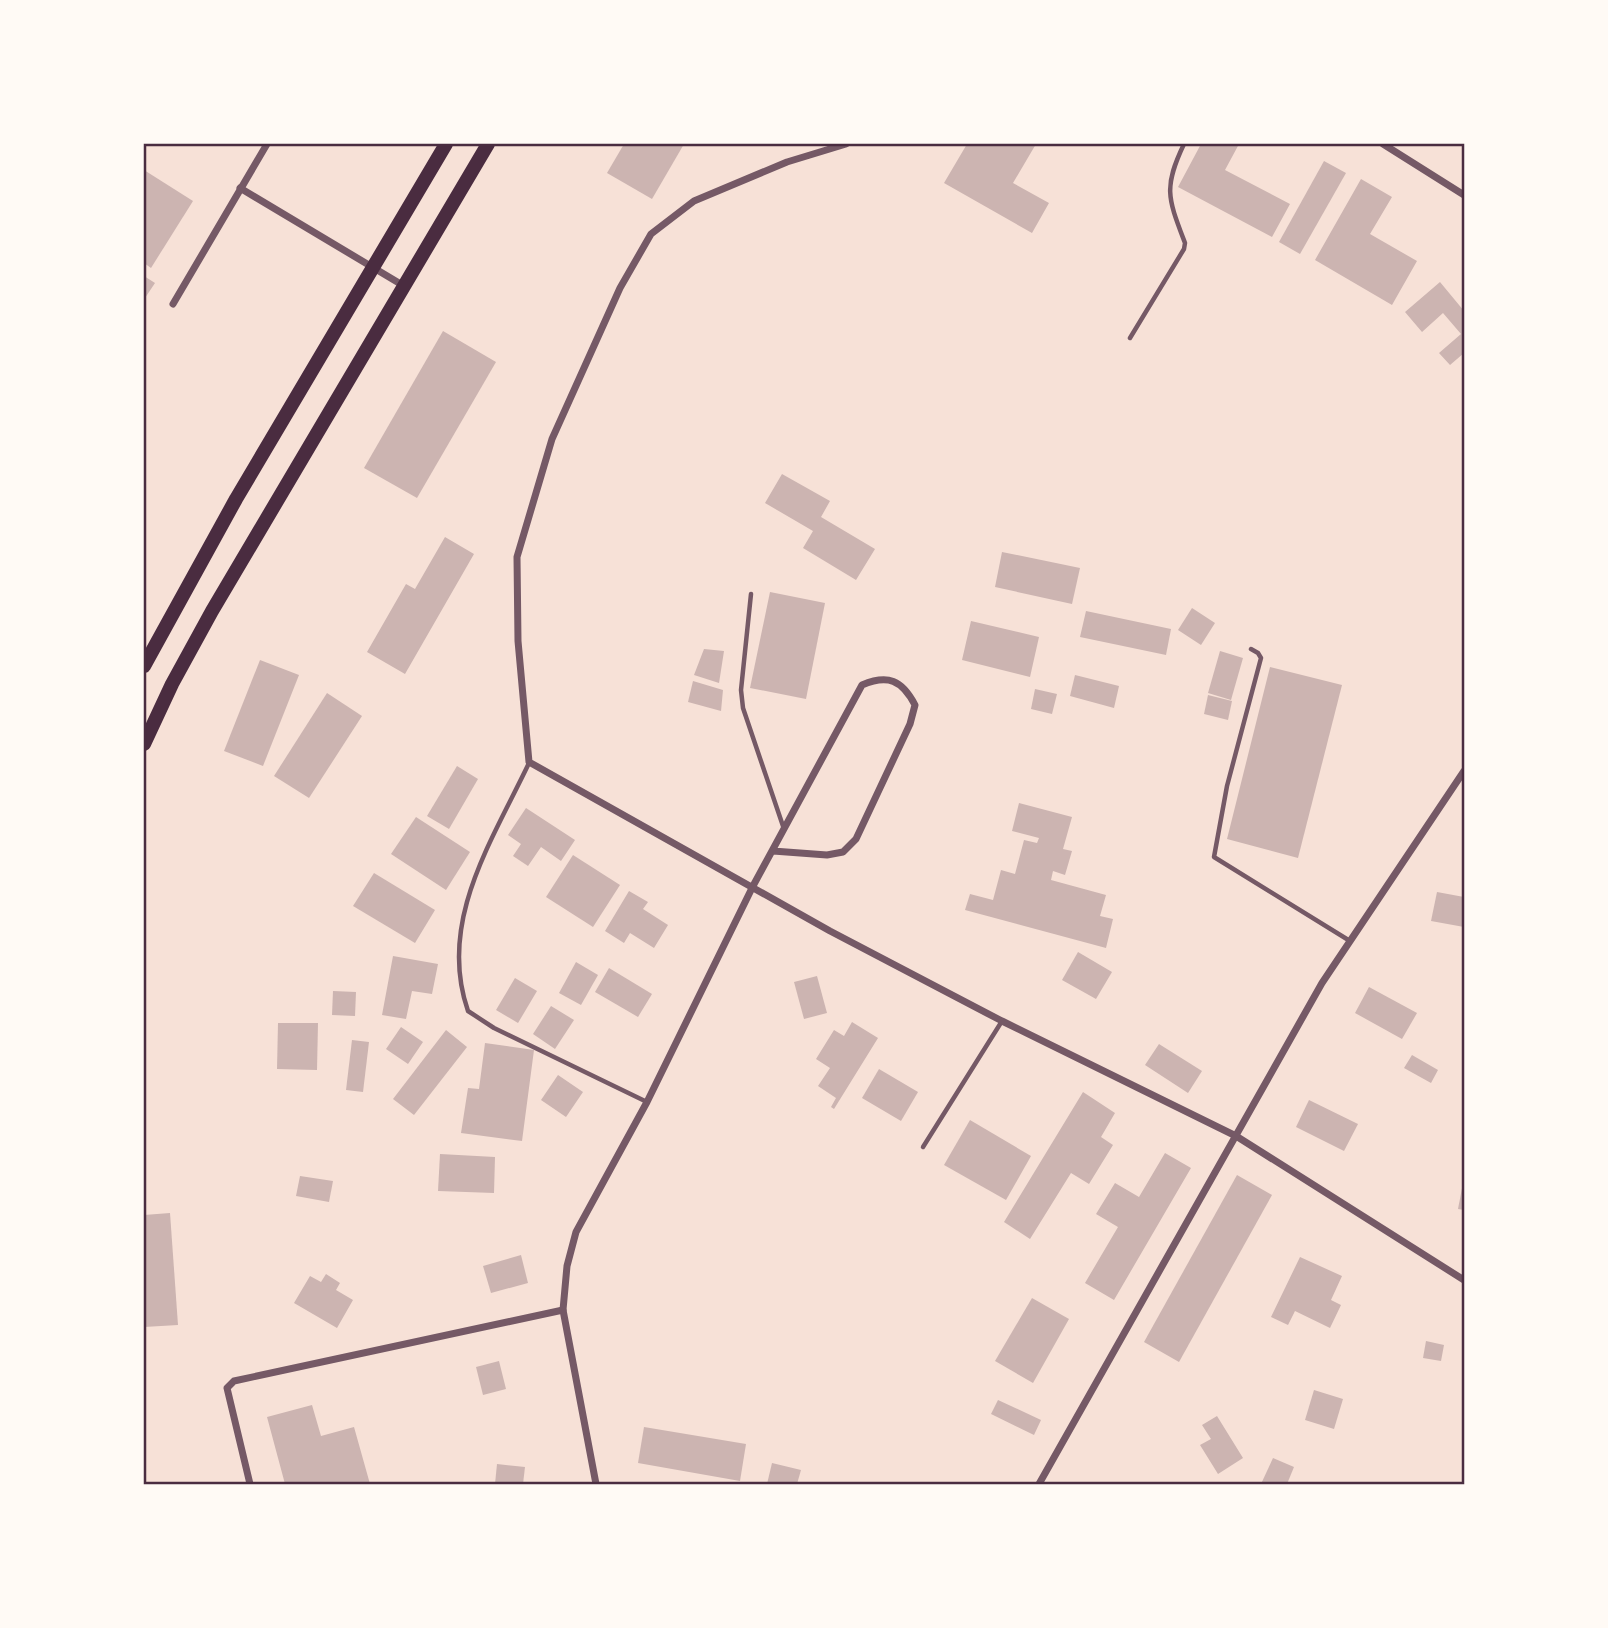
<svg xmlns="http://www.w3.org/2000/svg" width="1608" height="1628" font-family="'DM Sans',sans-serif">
	<rect width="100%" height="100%" fill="#f7e1d7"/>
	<g fill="#ccb4b1">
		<polygon points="624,144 684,144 652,199 607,173"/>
		<polygon points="967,144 1036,144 1013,183 1049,203 1032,233 944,183"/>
		<polygon points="1201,144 1239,144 1225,170 1290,204 1272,237 1178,187"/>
		<polygon points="1324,161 1346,173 1300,254 1279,242"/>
		<polygon points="144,170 193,201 151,268 144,263"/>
		<polygon points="1361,179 1392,197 1370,234 1417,261 1392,305 1315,260"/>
		<polygon points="144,276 155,283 145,298 144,297"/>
		<polygon points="1440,282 1464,311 1464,353 1450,365 1439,353 1461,334 1443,313 1422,332 1405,312"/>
		<polygon points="443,331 496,362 417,498 364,468"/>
		<polygon points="782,474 830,501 821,517 875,549 856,580 803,548 813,531 765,503"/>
		<polygon points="445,537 474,554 405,674 367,652 406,584 415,589"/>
		<polygon points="1002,552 1080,568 1072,604 995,587"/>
		<polygon points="770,592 825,603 806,699 750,688"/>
		<polygon points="1192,608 1215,623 1201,645 1178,630"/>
		<polygon points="1086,611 1171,629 1166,655 1080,637"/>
		<polygon points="971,621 1039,637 1030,677 962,660"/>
		<polygon points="704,649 724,651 719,683 694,675"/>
		<polygon points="1220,651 1243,658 1231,700 1208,693"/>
		<polygon points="260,660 299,675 263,766 224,751"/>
		<polygon points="1270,667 1342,685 1298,858 1227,839"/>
		<polygon points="1075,675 1119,686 1114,708 1070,696"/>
		<polygon points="693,681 723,690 721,711 688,702"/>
		<polygon points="1035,689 1057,694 1052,714 1031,709"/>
		<polygon points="327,693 362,716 309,798 274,776"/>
		<polygon points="1208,695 1232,701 1228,720 1204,714"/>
		<polygon points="457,766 478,779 449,829 427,816"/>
		<polygon points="1019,803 1072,817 1063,849 1072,851 1065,875 1053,871 1051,880 1106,895 1100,916 1113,919 1106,948 965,910 970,894 993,900 1001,870 1015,874 1024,840 1037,843 1039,838 1012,831"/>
		<polygon points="526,808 575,840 561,861 541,847 528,866 513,856 521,844 508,835"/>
		<polygon points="416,817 470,852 446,890 391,854"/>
		<polygon points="573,855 620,885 593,927 546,897"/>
		<polygon points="374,873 435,910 415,943 353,906"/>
		<polygon points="629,891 648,902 643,909 668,925 654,948 630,933 624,943 605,931"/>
		<polygon points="1437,892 1464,897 1464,927 1431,921"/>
		<polygon points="1078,952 1112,972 1096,999 1062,980"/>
		<polygon points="393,956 438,964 432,994 412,991 406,1019 382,1015"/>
		<polygon points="576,962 598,975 581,1005 559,993"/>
		<polygon points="609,968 652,994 638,1017 595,992"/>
		<polygon points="817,976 827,1013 804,1019 794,982"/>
		<polygon points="515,978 537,991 518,1023 496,1010"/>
		<polygon points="1369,987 1417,1013 1402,1039 1355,1013"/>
		<polygon points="333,991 356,992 355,1016 332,1015"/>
		<polygon points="551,1006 574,1020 555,1049 533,1034"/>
		<polygon points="852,1022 878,1038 834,1109 831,1107 836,1098 818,1086 830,1068 816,1059 834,1030 844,1036"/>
		<polygon points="278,1023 318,1023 317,1070 277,1069"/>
		<polygon points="401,1027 423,1042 408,1064 386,1049"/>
		<polygon points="446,1030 467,1047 414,1115 393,1099"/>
		<polygon points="352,1040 369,1042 363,1092 346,1090"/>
		<polygon points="485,1043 534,1050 522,1141 461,1133 468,1088 479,1089"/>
		<polygon points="1159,1044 1202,1071 1188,1093 1145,1065"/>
		<polygon points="1412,1055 1438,1070 1431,1083 1404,1068"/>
		<polygon points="879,1069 918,1092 901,1121 862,1098"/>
		<polygon points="558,1075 583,1092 566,1117 541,1100"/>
		<polygon points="1083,1092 1115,1113 1101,1137 1113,1145 1089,1184 1071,1173 1030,1239 1004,1222"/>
		<polygon points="1309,1100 1358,1124 1344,1151 1296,1127"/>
		<polygon points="970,1120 1031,1156 1006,1200 944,1165"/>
		<polygon points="1165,1153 1191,1168 1114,1300 1085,1283 1118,1227 1096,1214 1115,1183 1139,1197"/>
		<polygon points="440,1154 495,1157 494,1193 438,1191"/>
		<polygon points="1237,1175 1272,1195 1179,1362 1144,1342"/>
		<polygon points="300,1176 333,1181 329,1202 296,1196"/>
		<polygon points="1463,1183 1464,1183 1464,1210 1458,1209"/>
		<polygon points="170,1213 178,1325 144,1327 144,1215"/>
		<polygon points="521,1255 528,1283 491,1293 483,1266"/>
		<polygon points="1300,1257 1342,1276 1331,1300 1341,1305 1330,1328 1295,1311 1288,1325 1271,1317"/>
		<polygon points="326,1274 340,1283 336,1290 353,1300 337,1328 294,1303 310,1276 321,1282"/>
		<polygon points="1032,1298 1069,1319 1033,1383 995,1361"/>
		<polygon points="1426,1341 1444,1345 1441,1361 1423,1358"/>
		<polygon points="499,1361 506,1389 483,1395 476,1367"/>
		<polygon points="1314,1390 1343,1399 1334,1429 1305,1420"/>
		<polygon points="998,1400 1041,1420 1034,1435 991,1414"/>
		<polygon points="312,1405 321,1436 354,1427 370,1484 285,1484 267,1417"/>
		<polygon points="1217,1416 1243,1458 1218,1474 1200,1445 1211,1439 1202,1425"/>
		<polygon points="644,1427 746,1444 740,1481 638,1463"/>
		<polygon points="1273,1458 1294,1467 1287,1484 1261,1484"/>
		<polygon points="772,1463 801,1470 797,1484 767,1484"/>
		<polygon points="497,1464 525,1467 523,1484 495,1484"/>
	</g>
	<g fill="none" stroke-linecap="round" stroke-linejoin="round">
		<g stroke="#755966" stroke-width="4.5">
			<path d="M1130,338L1184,249L1185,243C1168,198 1163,188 1184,144"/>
			<polyline points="751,594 741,690 743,708 784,829"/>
			<polyline points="1251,649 1258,653 1261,658 1227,786 1214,857 1350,941"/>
			<path d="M529,763C492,841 437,922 468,1011L494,1028L647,1102"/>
			<polyline points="923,1147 1002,1021"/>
		</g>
		<g stroke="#755966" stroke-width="7">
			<polyline points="846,144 787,162 694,201 651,234 620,288 552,439 517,557 518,641 529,762 830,931 1002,1021 1236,1136 1464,1280"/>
			<polyline points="1383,144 1464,195"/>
			<polyline points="240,188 404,286"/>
			<polyline points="173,304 267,144"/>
			<polyline points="250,1484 227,1388 234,1381 563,1310"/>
			<path d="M596,1484L563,1310L567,1266L576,1232L647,1102L753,886L862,685C888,674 902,680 915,705L910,724L856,839L843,852L827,855L773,851"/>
			<polyline points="1039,1484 1322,983 1464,771"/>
		</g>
		<g stroke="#4a2c40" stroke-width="14">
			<polyline points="144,666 236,499 446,144"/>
			<polyline points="144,744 172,684 212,611 488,144"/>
		</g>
	</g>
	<rect width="1608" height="1628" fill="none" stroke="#fffaf5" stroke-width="290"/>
	<rect x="145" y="145" width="1318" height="1338" fill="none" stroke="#4a2c40" stroke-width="2.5"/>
</svg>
